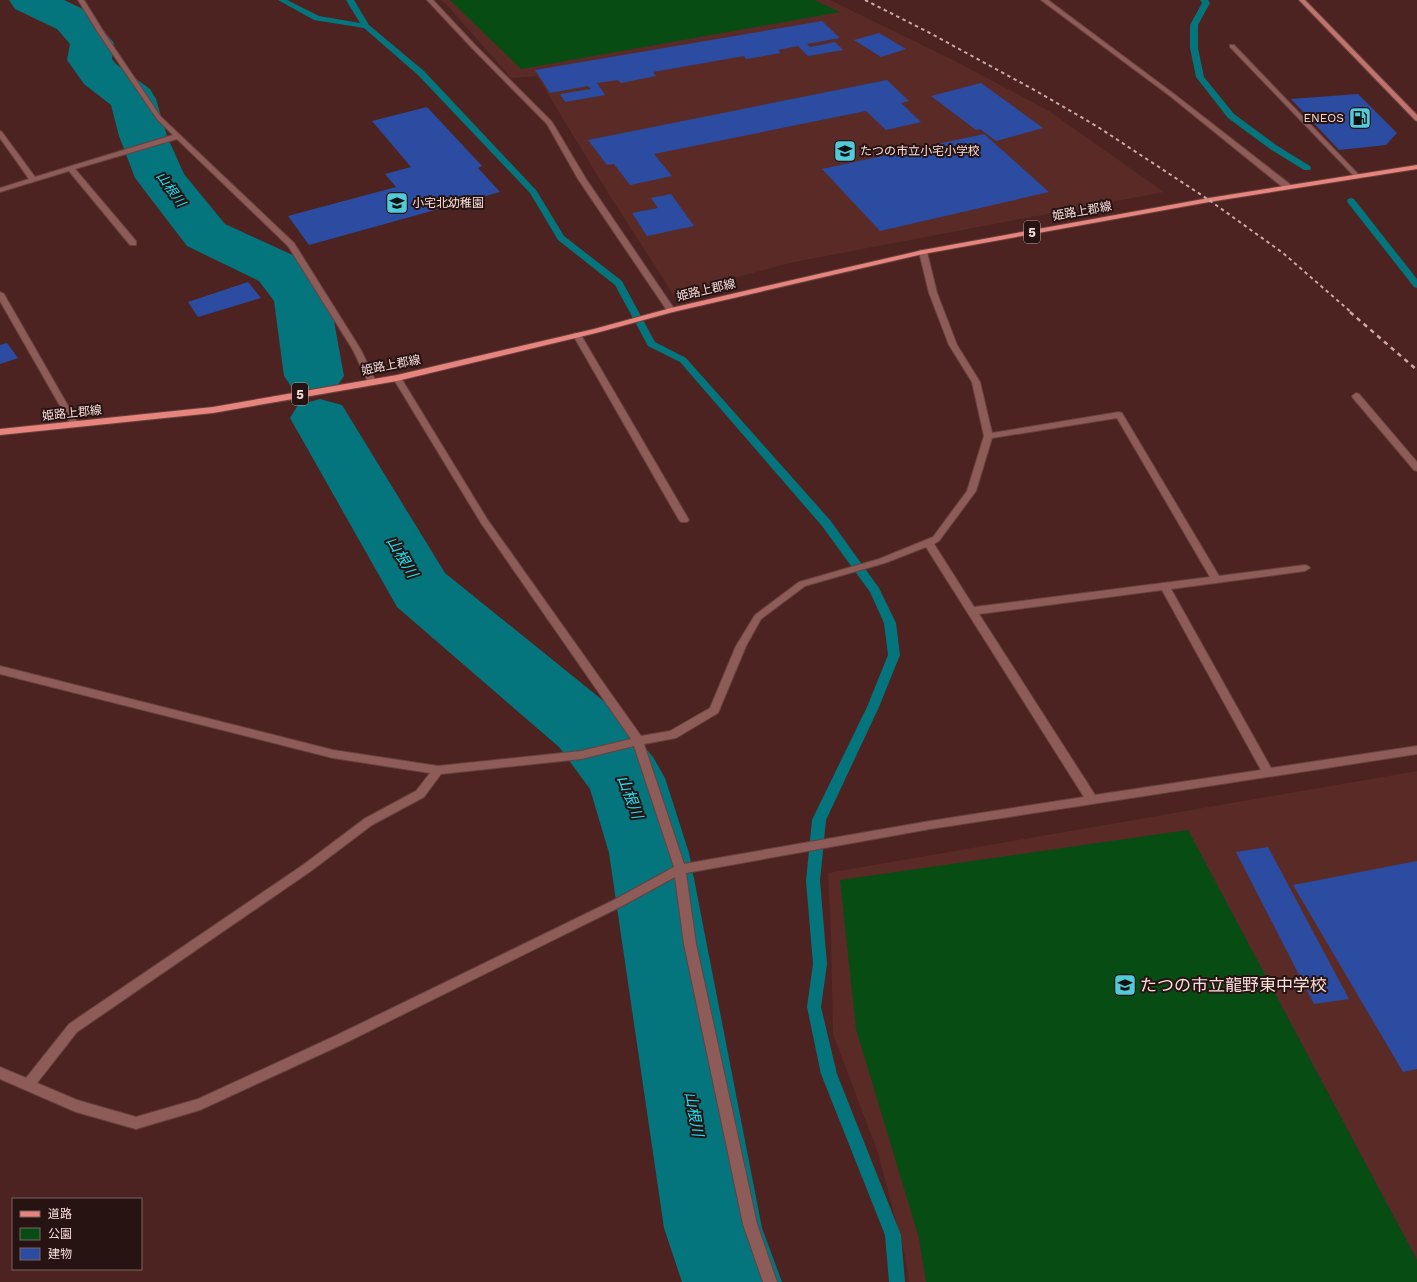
<svg xmlns="http://www.w3.org/2000/svg" width="1417" height="1282" font-family="'Work Sans','Noto Sans JP',sans-serif">
	<rect width="100%" height="100%" fill="#4c2321"/>
	<g fill="#5a2a27">
		<polygon points="440,0 830,0 951,59 1049,111 1164,192 794,262 673,294 610,196 537,76 511,78 446,4"/>
		<polygon points="1417,771 1417,1282 909,1282 905,1256 878,1153 833,1034 831,937 828,873"/>
	</g>
	<g fill="#074c13">
		<polygon points="450,0 814,0 840,12 521,69"/>
		<polygon points="1188,830 1417,1260 1417,1282 926,1282 919,1238 856,1029 840,880"/>
	</g>
	<g fill="none" stroke-linecap="round" stroke-linejoin="round">
		<g fill="#04747d" fill-rule="evenodd">
			<polygon points="278,0 287,0 319,16 360,23 346,0 354,0 369,25 424,71 536,190 564,236 622,281 655,342 686,358 830,520 879,588 896,623 900,655 879,707 826,820 820,881 827,964 821,1007 837,1074 901,1235 905,1282 889,1282 885,1235 821,1074 807,1007 813,964 806,881 812,820 867,707 888,655 884,623 870,592 822,526 680,362 648,346 615,285 558,240 530,193 418,75 364,28 314,20"/>
			<polygon points="1200,0 1208,0 1210,3 1198,25 1198,48 1204,77 1234,114 1276,145 1310,166 1311,168 1310,170 1304,170 1270,149 1228,118 1196,77 1190,48 1190,25 1202,3"/>
			<polygon points="1351,198 1354,199 1417,279 1417,288 1414,287 1348,203 1347,201 1348,199"/>
		</g>
		<g fill="#04747d" fill-rule="evenodd">
			<polygon points="9,0 64,0 87,11 114,43 112,59 116,64 150,89 156,99 167,136 184,174 225,224 297,257 322,287 330,299 344,376 335,389 314,394 293,389 284,376 274,301 259,281 187,246 135,178 119,136 111,105 84,84 67,60 70,44 57,29 15,9"/>
			<polygon points="320,399 342,405 445,573 611,707 653,757 665,778 689,853 762,1228 782,1282 682,1282 664,1228 609,853 590,789 559,747 397,607 290,418 298,405"/>
		</g>
	</g>
	<g fill="#2b4ca1">
		<polygon points="822,21 840,38 807,44 810,47 835,42 843,50 808,56 798,46 778,50 781,53 746,59 744,56 653,72 656,76 621,83 618,80 597,83 605,95 565,102 560,94 591,89 588,86 550,93 535,70"/>
		<polygon points="879,33 906,49 881,57 854,40"/>
		<polygon points="887,80 909,101 901,103 921,122 886,130 866,111 654,154 672,176 630,185 614,164 607,165 588,140"/>
		<polygon points="981,83 1043,128 996,141 980,129 976,130 931,96"/>
		<polygon points="1358,94 1397,133 1386,145 1339,150 1291,99"/>
		<polygon points="427,107 482,166 478,168 500,192 309,245 288,216 396,187 385,174 411,167 372,121"/>
		<polygon points="984,134 1049,192 880,231 822,169"/>
		<polygon points="671,194 694,226 647,236 632,213 658,208 651,198"/>
		<polygon points="248,282 261,298 198,317 188,302"/>
		<polygon points="7,343 18,358 0,364 0,345"/>
		<polygon points="1268,847 1349,999 1314,1004 1236,852"/>
		<polygon points="1417,861 1417,1069 1403,1072 1293,885"/>
	</g>
	<g fill="none" stroke-linecap="round" stroke-linejoin="round">
		<g stroke="#68413f" stroke-width="2">
			<g id="minor">
				<polygon points="78,0 84,0 105,34 161,117 294,243 361,350 376,382 375,384 369,384 368,382 353,350 288,246 177,139 75,169 136,241 136,245 130,245 69,171 0,192 0,188 29,179 0,138 0,131 2,132 35,177 173,135 157,119 99,34"/>
				<polygon points="427,0 433,0 476,46 552,122 586,179 675,310 674,312 668,312 578,179 547,124 472,48"/>
				<polygon points="1041,0 1048,0 1174,94 1291,185 1291,189 1285,189 1170,96"/>
				<polygon points="1230,45 1234,45 1359,175 1359,177 1355,177 1230,47"/>
				<path d="M920,250H926L927,252L937,293L957,345L980,382L992,433L1119,412L1122,413L1219,576L1305,565L1308,566L1310,568L1305,571L1171,589L1271,768L1417,746V754L930,829L686,873L696,944L757,1224L777,1282H763L743,1224L684,944L675,877L622,906L343,1044L200,1110L136,1129L76,1112L0,1079V1067L26,1078L69,1024L303,865L364,819L416,791L430,773L333,758L0,674V666L333,750L438,766L581,751L631,739L481,523L393,378L397,375L401,378L487,519L641,736L670,731L710,708L736,646L755,615L799,582L879,559L933,537L967,491L984,436L972,382L949,345L929,293L919,252ZM1117,418L1210,577L974,607L934,544L939,541L976,491L992,438ZM926,547L1084,797L930,821L684,864L644,744L676,738L718,713L746,646L761,619L805,586L885,563ZM1162,590L1261,770L1095,795L979,614ZM634,746L674,867L614,900L335,1036L198,1099L136,1117L77,1100L37,1083L77,1032L311,871L372,825L424,797L441,774L581,759Z"/>
				<polygon points="0,292 4,294 79,425 78,427 72,427 71,425 0,301"/>
				<polygon points="574,333 577,333 581,335 689,520 687,522 681,522 679,520 573,335"/>
				<polygon points="1356,393 1359,394 1417,462 1417,471 1414,470 1353,398 1352,396"/>
			</g>
		</g>
		<g stroke="#68413f" stroke-width="2">
			<polygon id="secondary" points="1299,0 1305,0 1417,115 1417,121 1415,120"/>
		</g>
		<g stroke="#68413f" stroke-width="2">
			<polygon id="primary" points="1417,165 1417,169 1209,202 923,254 673,312 596,333 397,381 213,413 0,435 0,429 213,407 397,375 594,329 671,308 923,250 1209,198"/>
		</g>
		<use href="#minor" fill="#8d5c58" fill-rule="evenodd"/>
		<use href="#secondary" fill="#c0736d" fill-rule="evenodd"/>
		<use href="#primary" fill="#e6847d" fill-rule="evenodd"/>
		<polyline stroke="#c9aaa7" stroke-width="2" stroke-dasharray="3.5 3.5" stroke-linecap="butt" points="865,0 928,32 1038,92 1098,127 1209,200 1283,253 1352,313"/>
		<polyline stroke="#c9aaa7" stroke-width="2.5" stroke-dasharray="4.5 4.5" stroke-linecap="butt" points="1350,312 1417,370"/>
	</g>
	<defs>
		<g id="fuel-square" transform="scale(1.15)"><rect x="-9" y="-9" width="18" height="18" rx="4" fill="#52cbd8" stroke="#261312"/><path d="M-5.5-6h7V0h2V4h1.3V-2.5L3-4.5l.8-.8L6-3V5H2.5V1h-1V6h-7ZM-4.2-4.7v3.2H.2V-4.7Z" fill="#111"/></g>
		<g id="school-square" transform="scale(1.15)"><rect x="-9" y="-9" width="18" height="18" rx="4" fill="#52cbd8" stroke="#261312"/><path d="M0-5L7-2L0 1L-7-2ZM-4 1L0 2.5L4 1V4Q0 6-4 4Z" fill="#111"/></g>
	</defs>
	<g fill-rule="evenodd">
		<use href="#fuel-square" x="1360" y="118"/>
		<use href="#school-square" x="845" y="151"/>
		<use href="#school-square" x="397" y="203"/>
		<use href="#school-square" x="1125" y="985"/>
	</g>
	<g text-anchor="middle" dominant-baseline="central" stroke-width="4" stroke-linejoin="round" paint-order="stroke">
		<g font-size="12" fill="#f9dedb" stroke="#261312" text-anchor="start">
			<text x="1344" y="118" text-anchor="end">ENEOS</text>
			<text x="860" y="151">たつの市立小宅小学校</text>
			<text x="412" y="203">小宅北幼稚園</text>
		</g>
		<g font-size="12" fill="#f9dedb" stroke="#261312">
			<text transform="translate(1082 211) rotate(-10)">姫路上郡線</text>
			<text transform="translate(706 290) rotate(-13)">姫路上郡線</text>
			<text transform="translate(391 365) rotate(-11)">姫路上郡線</text>
			<text transform="translate(72 413) rotate(-6)">姫路上郡線</text>
		</g>
		<g font-size="13" font-style="italic" fill="#18e0f1" stroke="#261312">
			<text transform="translate(171 189) rotate(54)">山根川</text>
		</g>
		<g fill="#261312" stroke="#baa19f" stroke-width="1">
			<rect x="1024" y="221" width="16" height="22" rx="3"/>
			<rect x="292" y="383" width="16" height="22" rx="3"/>
		</g>
		<g font-size="13" font-weight="bold" fill="#f9dedb">
			<text x="1032" y="232">5</text>
			<text x="300" y="394">5</text>
		</g>
		<g font-size="15" font-style="italic" fill="#18e0f1" stroke="#261312">
			<text transform="translate(402 557) rotate(59)">山根川</text>
			<text transform="translate(630 797) rotate(69)">山根川</text>
			<text transform="translate(694 1114) rotate(80)">山根川</text>
		</g>
		<g font-size="17" fill="#f9dedb" stroke="#261312" text-anchor="start">
			<text x="1140" y="985">たつの市立龍野東中学校</text>
		</g>
	</g>
	<rect x="12" y="1198" width="130" height="72" fill="#261312" stroke="#7a6462"/>
	<rect x="20" y="1211" width="20" height="6" fill="#e6847d" stroke="#7a6462"/>
	<text x="48" y="1218" font-size="12" fill="#f9dedb">道路</text>
	<rect x="20" y="1228" width="20" height="12" fill="#074c13" stroke="#7a6462"/>
	<text x="48" y="1238" font-size="12" fill="#f9dedb">公園</text>
	<rect x="20" y="1248" width="20" height="12" fill="#2b4ca1" stroke="#7a6462"/>
	<text x="48" y="1258" font-size="12" fill="#f9dedb">建物</text>
</svg>
